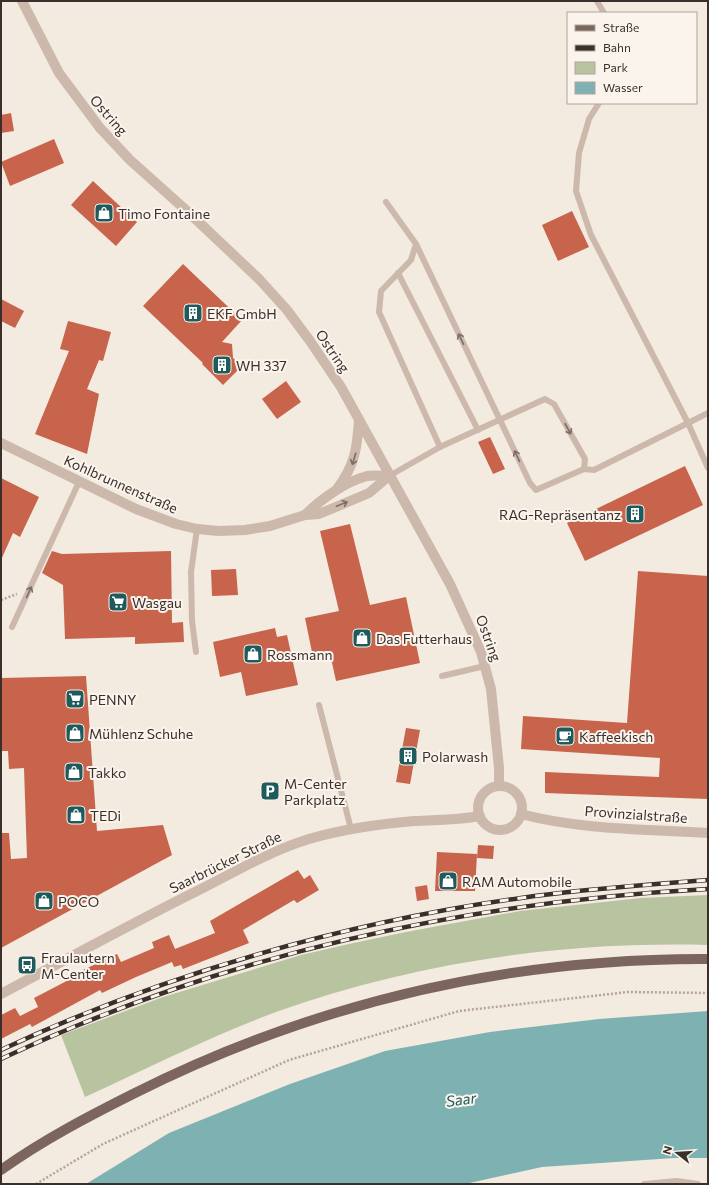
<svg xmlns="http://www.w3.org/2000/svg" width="709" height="1185" font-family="Commissioner,sans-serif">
	<rect width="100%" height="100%" fill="#f3eae0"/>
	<path fill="#b8c39f" d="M708,895V945C561,941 414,963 276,1012C211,1036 148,1068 85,1097L61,1035L163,997L301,955L349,944L406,932L520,911L641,898Z"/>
	<polygon fill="#7eb1b1" points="708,1011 708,1158 674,1158 542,1167 465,1184 86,1184 169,1133 290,1084 385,1051 490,1032 599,1019"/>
	<g fill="#c7644b">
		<polygon points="11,113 14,131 1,133 1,115"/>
		<polygon points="54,139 64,163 10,186 1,162"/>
		<polygon points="93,181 137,222 116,246 71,205"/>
		<polygon points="572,211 589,247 558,261 542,225"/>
		<polygon points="183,264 242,320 222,342 232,344 233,358 242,366 223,385 202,364 203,363 143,306"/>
		<polygon points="1,299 24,311 15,328 1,321"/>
		<polygon points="68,321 111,332 103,361 99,360 87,389 99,394 87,454 35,434 69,351 60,349"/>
		<polygon points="286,381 301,402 277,419 262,399"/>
		<polygon points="490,437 505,469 493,474 478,442"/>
		<polygon points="685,466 703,505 585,561 567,523"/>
		<polygon points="1,478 39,497 20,537 13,533 1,560"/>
		<polygon points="350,524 370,605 406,597 420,663 336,681 331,658 314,662 305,618 339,611 320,531"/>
		<polygon points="52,551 62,554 171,551 172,623 183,622 184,642 135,644 135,637 65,639 63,585 42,573"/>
		<polygon points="236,569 238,595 212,596 211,570"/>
		<polygon points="638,571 708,576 708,799 545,793 545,772 659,777 660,758 521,749 523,716 627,723"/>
		<polygon points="275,628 277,637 287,635 298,685 246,696 241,672 220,677 213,642"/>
		<polygon points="86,676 97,831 163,825 172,855 1,948 1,833 9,833 11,859 27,858 24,768 9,769 8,751 1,751 1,678"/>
		<polygon points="406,728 420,730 410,784 396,782"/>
		<polygon points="478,845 494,846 493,859 477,858"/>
		<polygon points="437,852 477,854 475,891 435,891"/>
		<polygon points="298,870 304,879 310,875 319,890 297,903 294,900 243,930 249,943 183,969 181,965 174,967 172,962 136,977 102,993 100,990 32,1027 30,1024 1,1039 1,1015 15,1008 20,1016 38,1007 34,998 84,972 83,970 117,954 121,962 154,948 152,942 169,935 175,949 215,933 210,921"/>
		<polygon points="427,885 429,899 417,901 415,887"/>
	</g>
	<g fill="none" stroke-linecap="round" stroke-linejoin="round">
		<g stroke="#b8a395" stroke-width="2.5" stroke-dasharray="2 2" stroke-linecap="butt">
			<polyline points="1,600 17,594"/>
			<polyline points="36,1184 103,1144 289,1060 459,1011 628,992 708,993"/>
		</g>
		<g stroke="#ccb9ab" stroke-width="6">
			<polyline points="597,1 604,13"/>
			<polyline points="599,103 589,119 579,153 576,191 591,235 688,423 708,413"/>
			<polyline points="386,202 416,244 411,260 381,291 379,312 440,447"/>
			<polyline points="416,244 530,483 536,490 584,469 594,470 688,423 708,468"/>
			<polyline points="398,273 478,430"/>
			<polyline points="389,476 440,447 545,399 554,404 585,459 584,469"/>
			<polyline points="12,627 79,482"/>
			<polyline points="196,652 192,621 191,572 197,529"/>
			<polyline points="442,676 485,666"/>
			<polyline points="319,705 351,829"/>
			<polyline points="644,1184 677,1181 698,1184"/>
		</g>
		<g stroke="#ccb9ab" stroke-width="10">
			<polyline points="1,443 136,509 176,524 197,529 219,531 245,530 270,526 305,515 319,514 369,493 389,476"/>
			<path d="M337,489C355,465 357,449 359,420"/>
			<path d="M305,515C321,499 345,482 367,476C374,475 382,476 389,476"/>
		</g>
		<g stroke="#ccb9ab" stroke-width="10">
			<polyline points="22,1 59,73 100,128 130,160 187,211 259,279 287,310 310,341 341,387 450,584 481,652 491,689 499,768 499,786"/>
			<circle cx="500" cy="808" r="22"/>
			<path d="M521,814C581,830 646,829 708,833"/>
			<path d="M1,994C69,958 136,921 205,887C238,870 273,850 309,839C343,829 379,824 414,821C436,820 458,820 480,816"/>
		</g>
		<path stroke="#7c655c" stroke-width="10" d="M1,1170C43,1140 89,1116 135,1093C315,1003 506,958 708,959"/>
		<g stroke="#3a2f2b" stroke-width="4.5">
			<g id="rail">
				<path d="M1,1050C161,975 347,922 521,898C583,889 646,885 708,880"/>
				<path d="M1,1059C222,955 465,902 708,889"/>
			</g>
		</g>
		<use href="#rail" stroke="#fbf4ed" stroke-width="3" stroke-dasharray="9" stroke-linecap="butt"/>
	</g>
	<defs><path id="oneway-shaft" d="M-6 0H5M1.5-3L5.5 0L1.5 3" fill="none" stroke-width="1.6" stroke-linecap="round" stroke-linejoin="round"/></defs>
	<g stroke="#7c6d65">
		<use href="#oneway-shaft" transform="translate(461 339) rotate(-116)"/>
		<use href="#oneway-shaft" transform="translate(568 429) rotate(61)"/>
		<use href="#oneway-shaft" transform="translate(517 456) rotate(-115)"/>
		<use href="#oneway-shaft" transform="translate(354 459) rotate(107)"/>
		<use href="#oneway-shaft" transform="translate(342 504) rotate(-22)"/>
		<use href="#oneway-shaft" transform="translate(29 592) rotate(-66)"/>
	</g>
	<defs>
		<g id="shop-square" transform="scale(1)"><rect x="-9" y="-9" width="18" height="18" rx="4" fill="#1f5b5d" stroke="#fbf4ed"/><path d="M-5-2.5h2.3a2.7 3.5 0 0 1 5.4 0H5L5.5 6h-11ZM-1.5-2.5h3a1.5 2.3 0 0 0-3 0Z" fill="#fff"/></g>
		<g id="building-square" transform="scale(1)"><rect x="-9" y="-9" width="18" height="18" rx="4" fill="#1f5b5d" stroke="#fbf4ed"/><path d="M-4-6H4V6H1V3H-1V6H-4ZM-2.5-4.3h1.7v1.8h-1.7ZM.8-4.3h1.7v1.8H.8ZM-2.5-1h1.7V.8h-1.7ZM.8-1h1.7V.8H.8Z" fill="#fff"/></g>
		<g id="supermarket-square" transform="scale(1)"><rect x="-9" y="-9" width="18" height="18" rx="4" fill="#1f5b5d" stroke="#fbf4ed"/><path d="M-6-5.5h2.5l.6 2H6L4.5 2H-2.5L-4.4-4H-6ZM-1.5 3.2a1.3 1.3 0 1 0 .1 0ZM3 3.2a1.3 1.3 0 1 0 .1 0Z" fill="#fff"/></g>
		<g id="cafe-square" transform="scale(1)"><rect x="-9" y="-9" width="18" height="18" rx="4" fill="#1f5b5d" stroke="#fbf4ed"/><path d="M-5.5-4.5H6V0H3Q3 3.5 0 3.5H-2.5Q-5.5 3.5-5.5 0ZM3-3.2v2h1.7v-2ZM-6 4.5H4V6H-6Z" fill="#fff"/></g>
		<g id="parking-square" transform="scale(1)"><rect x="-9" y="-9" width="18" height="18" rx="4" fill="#1f5b5d" stroke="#fbf4ed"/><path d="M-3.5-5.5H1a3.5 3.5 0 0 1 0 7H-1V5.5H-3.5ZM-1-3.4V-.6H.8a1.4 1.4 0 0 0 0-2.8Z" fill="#fff"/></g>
		<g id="bus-square" transform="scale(1)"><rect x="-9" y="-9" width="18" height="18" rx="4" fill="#1f5b5d" stroke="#fbf4ed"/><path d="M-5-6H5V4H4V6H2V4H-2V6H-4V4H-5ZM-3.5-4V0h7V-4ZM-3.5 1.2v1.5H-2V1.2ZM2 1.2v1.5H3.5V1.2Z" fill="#fff"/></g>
	</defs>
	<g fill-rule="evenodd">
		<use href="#shop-square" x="104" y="213"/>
		<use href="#building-square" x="193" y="313"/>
		<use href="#building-square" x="222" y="365"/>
		<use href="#building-square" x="635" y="514"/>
		<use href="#supermarket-square" x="118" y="602"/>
		<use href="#shop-square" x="362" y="638"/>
		<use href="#shop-square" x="253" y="654"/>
		<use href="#supermarket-square" x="75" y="699"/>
		<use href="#shop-square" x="75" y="733"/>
		<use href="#cafe-square" x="565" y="736"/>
		<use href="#building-square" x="408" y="756"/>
		<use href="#shop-square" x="74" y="772"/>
		<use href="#parking-square" x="270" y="791"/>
		<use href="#shop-square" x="76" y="815"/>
		<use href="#shop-square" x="448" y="881"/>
		<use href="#shop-square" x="44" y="901"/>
		<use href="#bus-square" x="27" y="965"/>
	</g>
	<g text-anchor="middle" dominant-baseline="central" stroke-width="4" stroke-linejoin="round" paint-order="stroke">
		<g font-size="14" fill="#3a2f2b" stroke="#fbf4ed">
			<text transform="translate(109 115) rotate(49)">Ostring</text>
			<text transform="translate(333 351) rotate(56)">Ostring</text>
			<text transform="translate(121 484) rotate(24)">Kohlbrunnenstraße</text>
			<text transform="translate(489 638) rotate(70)">Ostring</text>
			<text transform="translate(636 814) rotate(4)">Provinzialstraße</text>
			<text transform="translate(225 862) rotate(-26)">Saarbrücker Straße</text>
		</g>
		<g font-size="14" fill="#3a2f2b" stroke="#fbf4ed" text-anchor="start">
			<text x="118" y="213">Timo Fontaine</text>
			<text x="207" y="313">EKF GmbH</text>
			<text x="236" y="365">WH 337</text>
			<text x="621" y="514" text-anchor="end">RAG-Repräsentanz</text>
			<text x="132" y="602">Wasgau</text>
			<text x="376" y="638">Das Futterhaus</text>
			<text x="267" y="654">Rossmann</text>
			<text x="89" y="699">PENNY</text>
			<text x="89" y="733">Mühlenz Schuhe</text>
			<text x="579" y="736">Kaffeekisch</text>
			<text x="422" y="756">Polarwash</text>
			<text x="88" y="772">Takko</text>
			<text x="284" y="783">M-Center<tspan x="284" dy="16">Parkplatz</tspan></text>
			<text x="90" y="815">TEDi</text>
			<text x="462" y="881">RAM Automobile</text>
			<text x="58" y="901">POCO</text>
			<text x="41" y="957">Fraulautern<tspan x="41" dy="16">M-Center</tspan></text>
		</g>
		<g font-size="15" font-style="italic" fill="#1f5b5d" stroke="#fbf4ed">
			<text transform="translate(461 1099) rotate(-8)">Saar</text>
		</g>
	</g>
	<rect width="709" height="1185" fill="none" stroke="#3a2f2b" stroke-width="4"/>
	<rect x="567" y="12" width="130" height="92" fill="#fbf4ed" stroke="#aea59f"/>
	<rect x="575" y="25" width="20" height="6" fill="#7c655c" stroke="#aea59f"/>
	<text x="603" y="32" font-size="12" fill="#3a2f2b">Straße</text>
	<rect x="575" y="45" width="20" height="6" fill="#3a2f2b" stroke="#aea59f"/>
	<text x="603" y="52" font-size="12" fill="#3a2f2b">Bahn</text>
	<rect x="575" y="62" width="20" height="12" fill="#b8c39f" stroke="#aea59f"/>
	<text x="603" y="72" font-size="12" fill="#3a2f2b">Park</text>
	<rect x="575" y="82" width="20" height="12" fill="#7eb1b1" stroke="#aea59f"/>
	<text x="603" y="92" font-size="12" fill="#3a2f2b">Wasser</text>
	<g transform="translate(677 1153) rotate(287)" stroke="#fbf4ed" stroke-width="3" paint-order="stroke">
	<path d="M0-3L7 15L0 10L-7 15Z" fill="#3a2f2b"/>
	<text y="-6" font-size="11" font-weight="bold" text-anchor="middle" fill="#3a2f2b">N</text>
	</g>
</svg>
